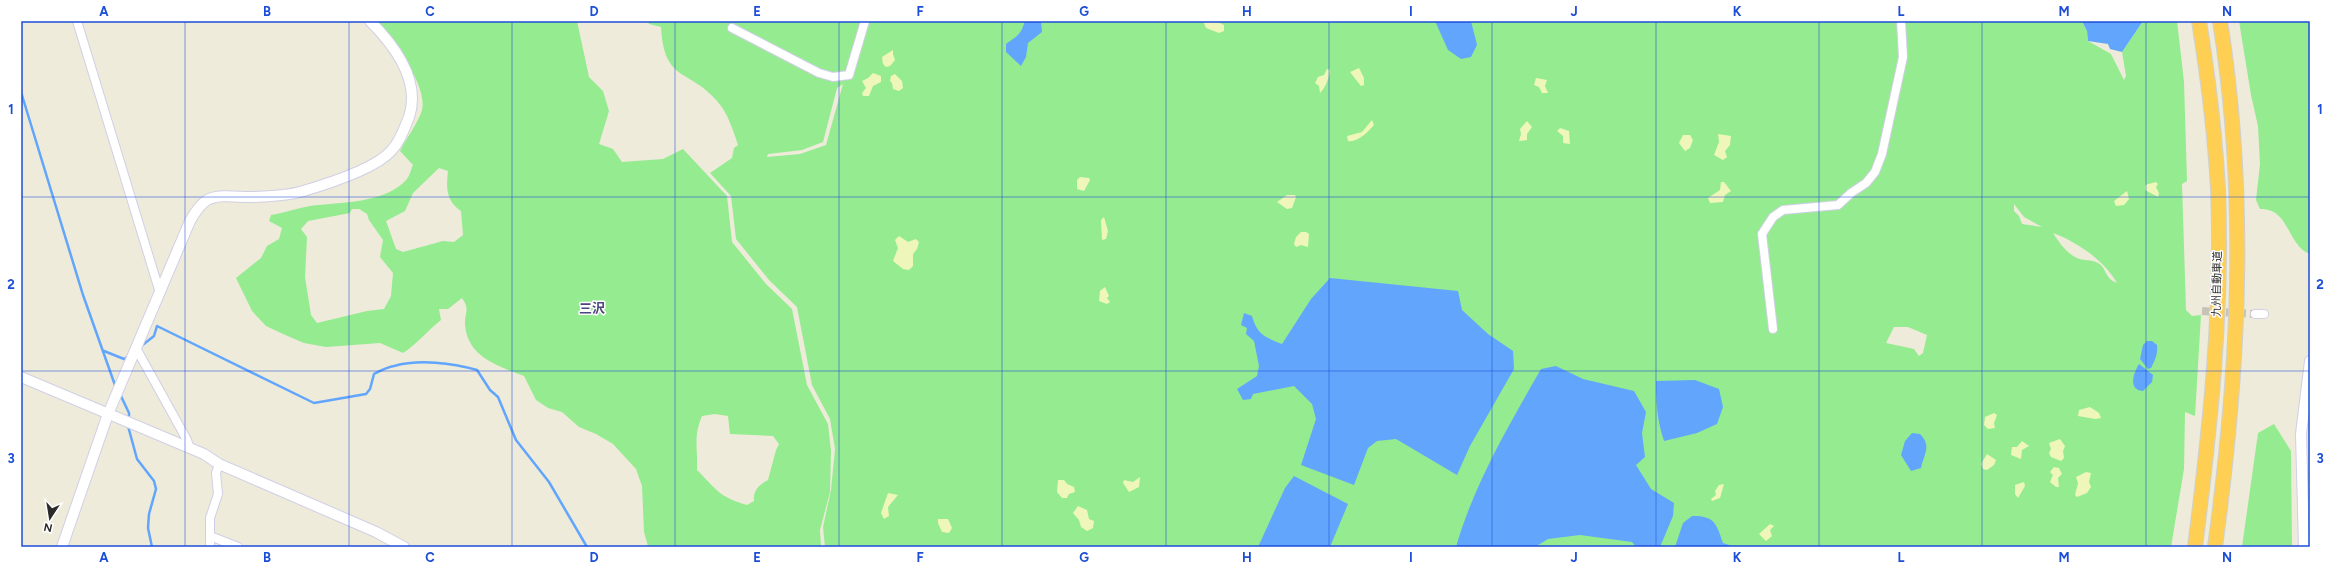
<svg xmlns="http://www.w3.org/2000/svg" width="2331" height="568" font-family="Figtree,'Noto Sans JP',sans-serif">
	<rect width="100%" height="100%" fill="#eeebda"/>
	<g fill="#95eb90" fill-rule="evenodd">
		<path d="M377,21H577L589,77L603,91L609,111L599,144L613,149L622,162L663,159L683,149L727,196L732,242L766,284L792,309L807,385L828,424L831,451L830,492L820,530L821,547L648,546L644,532L642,486L636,469L613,444L596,434L579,427L562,412L548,408L536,400L524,376C498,366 467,357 465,324C465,311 470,310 462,298L448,309H439L441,320C427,331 417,344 403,353L380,343L326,347L304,343L283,334L266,326L252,311L236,278L261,258L267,246L279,239L282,228L269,221L271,215C285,213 297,208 310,206C340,202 385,204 407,179C410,175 411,169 413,165L400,151C406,139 419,121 422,110C428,85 392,39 377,21ZM439,168L448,171C446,188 446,201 461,211L463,235L454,242L443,241L403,252L396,249L386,221L405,211L413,193ZM352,209H359L367,214L369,220L383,240L380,257L393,273L391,296L384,309L367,311L317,323L311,315L305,277L307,237L301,229L308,221L350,213ZM715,414L728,416L730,434L773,436L779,444L776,450L768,480C759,485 753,490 754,501L747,505C719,497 717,490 697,470C698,448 693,437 702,416Z"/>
		<path d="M648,21H2082L2087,31L2088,41L2111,54L2124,80L2126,76L2122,52L2143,21H2177L2184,82L2187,181L2182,184L2186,310L2192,316L2201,315L2195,416L2185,412L2184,469L2171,547H825L823,527L831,490L835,449L830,419L812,385L797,307L769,280L736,239L731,196L710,173L732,158L734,148L738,145C733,130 728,113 717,101C689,68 664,83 661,27L649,24ZM843,84L826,145L800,154L767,157L768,154L802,150L823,142L837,88ZM2014,204L2024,217L2042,227L2022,224L2019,216L2014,211ZM2053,233C2077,242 2104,260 2117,283C2104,278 2107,268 2098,263C2091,259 2083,261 2077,258C2066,253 2059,242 2053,233ZM1894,327H1908L1927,335L1923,353L1919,356L1914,349L1886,343Z"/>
		<path d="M2239,21H2310V254C2287,246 2290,208 2260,209L2256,200L2260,164L2258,126L2251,95Z"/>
		<polygon points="2274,424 2291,451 2292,547 2242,547 2258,433"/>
	</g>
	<g fill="#eef7b9">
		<polygon points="1203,21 1216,21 1224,25 1224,31 1219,33 1206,28"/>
		<polygon points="893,50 893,54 895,60 890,66 886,67 883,64 882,57"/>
		<polygon points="1359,68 1364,78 1364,85 1361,86 1350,72"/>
		<path d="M1327,69L1330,70C1329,78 1326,87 1320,93L1319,86L1315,83L1318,77L1324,75Z"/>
		<polygon points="873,73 881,76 881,82 873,86 869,96 863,96 862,93 866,88 862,81 868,78"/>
		<polygon points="895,74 902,81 903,88 899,91 893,89 892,83 890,81 891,76"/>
		<polygon points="1536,78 1547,80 1545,86 1548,93 1542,93 1539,87 1534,85"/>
		<path d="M1372,120L1374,125C1368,132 1357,143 1348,141L1347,136L1362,132Z"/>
		<polygon points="1527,121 1532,127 1527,134 1527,140 1519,141 1521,134 1520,129"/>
		<polygon points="1560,128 1569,131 1570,144 1563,143 1563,136 1557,131"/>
		<polygon points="1718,134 1731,136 1730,145 1725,151 1727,157 1723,160 1714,155 1719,142"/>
		<polygon points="1683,135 1690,135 1693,140 1690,148 1685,151 1679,143"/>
		<polygon points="1080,177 1089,178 1090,180 1084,191 1077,189 1077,180"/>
		<polygon points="1721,182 1724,182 1731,191 1725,195 1723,202 1710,203 1708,198 1720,190"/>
		<polygon points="2156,182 2158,184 2156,187 2159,193 2158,197 2145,190 2145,185"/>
		<polygon points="2127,191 2129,199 2124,205 2116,206 2114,201"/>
		<polygon points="1287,195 1295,195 1296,197 1292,208 1287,209 1277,202"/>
		<polygon points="1104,217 1108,231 1106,239 1102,240 1101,220"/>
		<polygon points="1301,232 1306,232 1309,234 1308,247 1301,245 1296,247 1294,244 1296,237"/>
		<polygon points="899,236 908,242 916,239 919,242 917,249 913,254 913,266 909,270 903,269 893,261 898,248 895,240"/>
		<polygon points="1105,287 1109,296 1107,298 1110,302 1107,304 1099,301 1100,291"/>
		<polygon points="2090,407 2099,413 2101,418 2095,419 2078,416 2079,410"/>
		<polygon points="1994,413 1997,415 1994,423 1995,428 1988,429 1984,425 1985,417"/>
		<polygon points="2060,439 2065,446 2063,451 2064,458 2061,461 2051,457 2049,453 2051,449 2049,443"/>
		<polygon points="2022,441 2029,446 2022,450 2021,459 2011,455 2012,447 2017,447"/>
		<polygon points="1987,454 1996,460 1994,465 1987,470 1983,469 1981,464"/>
		<polygon points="2054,467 2059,468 2062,474 2058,478 2059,487 2056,487 2050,482 2053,475 2050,472"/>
		<polygon points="2086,472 2091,473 2089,482 2091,487 2087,493 2077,497 2075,495 2078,483 2076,477"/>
		<polygon points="1140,477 1139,487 1129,492 1123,483 1124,480 1133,482"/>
		<polygon points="1058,480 1064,480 1067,484 1074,487 1075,492 1069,494 1067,498 1062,498 1057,492"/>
		<polygon points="2024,482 2025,486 2018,498 2015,494 2015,485"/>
		<polygon points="1724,484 1720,498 1712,501 1711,499 1716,495 1715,491 1719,485"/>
		<polygon points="888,493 898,495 888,507 889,516 884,519 881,513"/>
		<polygon points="1078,506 1087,510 1089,519 1094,521 1093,528 1087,531 1081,527 1079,520 1073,513"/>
		<polygon points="938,519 948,519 952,528 949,533 942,532 938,523"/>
		<polygon points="1770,524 1774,526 1770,530 1772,536 1766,541 1759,534"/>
	</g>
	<g fill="#61a6fc">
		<path d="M1025,21H1041L1042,32L1028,43L1026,57L1021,66L1006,52V44C1017,35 1020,37 1025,21Z"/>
		<polygon points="1435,21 1471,21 1477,45 1471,57 1461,59 1448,50"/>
		<polygon points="2082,21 2143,21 2122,52 2110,49 2108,44 2088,41 2087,31"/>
		<path d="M1330,278L1458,291L1462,310L1488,334L1513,351L1514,369L1470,446L1457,475L1396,439L1377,441L1368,448L1354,485L1301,465L1316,419L1312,404L1294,386L1253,394L1251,399L1243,400L1237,389L1257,376L1259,366L1254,341L1246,334L1247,328L1241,325L1244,313L1252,316C1257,334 1264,337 1282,344L1311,299Z"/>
		<path d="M2147,341H2152L2157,345C2158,354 2155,360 2151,368L2148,369L2140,359L2143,345Z"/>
		<path d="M2139,364L2153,375L2152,382L2143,391C2127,390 2134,372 2139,364Z"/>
		<path d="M1556,366L1583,379L1634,391L1646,412L1642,433L1645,457L1636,465L1651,489L1674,503L1673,516L1660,547H1636L1632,542L1580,535L1548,539L1535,547H1456C1474,484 1509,425 1541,369Z"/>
		<path d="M1695,380L1719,389L1723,407L1717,424L1697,433L1664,441C1657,421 1656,401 1656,381Z"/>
		<path d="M1912,433L1920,434C1932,446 1924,454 1921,468L1911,471L1901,455L1905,441Z"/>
		<polygon points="1294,476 1348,504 1330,547 1258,547 1285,488"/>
		<path d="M1692,516C1715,516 1716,523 1723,543L1735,547H1675L1683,523Z"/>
	</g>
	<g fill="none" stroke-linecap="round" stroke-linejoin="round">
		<g stroke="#61a6fc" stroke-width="2.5">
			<polyline points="21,92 83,295 116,388"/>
			<path d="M140,347L154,336L157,326L314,403L366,394L370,389L374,374C380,371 387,367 394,366C419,359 452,363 477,370L490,390L498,397L516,440L549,482L587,547"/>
			<polyline points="104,351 124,359 129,356"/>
			<polyline points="120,394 129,413 129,419"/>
			<polyline points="128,426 137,459 154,481 156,489 149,514 148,528 152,547"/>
		</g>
		<polyline stroke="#c7c4b7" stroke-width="8" stroke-dasharray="8 4" stroke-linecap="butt" points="2202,311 2255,314"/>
		<g stroke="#d1cfe5" stroke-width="10">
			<g id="minor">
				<polyline points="77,21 160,293"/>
				<polyline points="732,28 819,73 833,77 849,75 865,21"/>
				<polyline points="2255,314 2264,314"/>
				<polyline points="1773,329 1762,234 1773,217 1783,210 1838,205 1851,193 1866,183 1875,172 1882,154 1903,57 1901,21"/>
				<polyline points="136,348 187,440 190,449"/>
				<polyline points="210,536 238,547"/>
				<polyline points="210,547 210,518 218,494 216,473 219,464"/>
			</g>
		</g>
		<g stroke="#d1cfe5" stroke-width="12">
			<g id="tertiary">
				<polyline points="21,377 204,454 219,464 376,532 404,547"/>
				<path d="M62,547L108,414L190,221C194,214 199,205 207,200C221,193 240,198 255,197C269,196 286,196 300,192C324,185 375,169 391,151C400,142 404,129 409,117C421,81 394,45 370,21"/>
				<polyline points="2304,547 2301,434 2310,361"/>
			</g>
		</g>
		<g stroke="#d0d0d0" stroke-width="16">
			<g id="motorway">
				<path d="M2195,547C2210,429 2223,308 2218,189C2215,133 2208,77 2199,21"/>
				<path d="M2215,547C2239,370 2248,198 2220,21"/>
			</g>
		</g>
		<use href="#minor" stroke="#fff" stroke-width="8"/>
		<use href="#tertiary" stroke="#fff" stroke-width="10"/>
		<use href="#motorway" stroke="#ffcf53" stroke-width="14"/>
	</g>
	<path fill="none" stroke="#1d4ed8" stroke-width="1" stroke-opacity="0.55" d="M185,21V547M349,21V547M512,21V547M675,21V547M839,21V547M1002,21V547M1166,21V547M1329,21V547M1492,21V547M1656,21V547M1819,21V547M1982,21V547M2146,21V547M21,197H2310M21,371H2310"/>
	<g text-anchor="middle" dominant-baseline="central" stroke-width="3" stroke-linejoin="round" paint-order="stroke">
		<g font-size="11" fill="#2a2a2a" stroke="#fff">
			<text transform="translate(2217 284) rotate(-89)">九州自動車道</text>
		</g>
		<g font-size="13" font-weight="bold" fill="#4b4580" stroke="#fff">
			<text x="592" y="308">三沢</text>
		</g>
	</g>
	<rect width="2331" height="568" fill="none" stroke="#ffffff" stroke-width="44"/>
	<g transform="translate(50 518) rotate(192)" stroke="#ffffff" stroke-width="3" paint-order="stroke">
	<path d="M0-3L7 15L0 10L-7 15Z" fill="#2a2a2a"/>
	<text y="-6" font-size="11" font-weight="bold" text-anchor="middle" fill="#2a2a2a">N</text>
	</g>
	<rect x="22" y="22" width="2287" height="524" fill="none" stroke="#1d4ed8" stroke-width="1.5"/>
	<g font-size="13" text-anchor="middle" font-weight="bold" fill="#1d4ed8">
		<text x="104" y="16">A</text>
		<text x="267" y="16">B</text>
		<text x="430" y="16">C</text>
		<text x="594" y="16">D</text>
		<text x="757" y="16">E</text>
		<text x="920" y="16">F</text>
		<text x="1084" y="16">G</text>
		<text x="1247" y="16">H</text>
		<text x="1411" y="16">I</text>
		<text x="1574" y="16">J</text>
		<text x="1737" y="16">K</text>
		<text x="1901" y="16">L</text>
		<text x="2064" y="16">M</text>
		<text x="2227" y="16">N</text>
		<text x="11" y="114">1</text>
		<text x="2320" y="114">1</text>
		<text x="11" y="289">2</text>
		<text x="2320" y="289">2</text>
		<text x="11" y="463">3</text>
		<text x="2320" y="463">3</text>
		<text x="104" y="562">A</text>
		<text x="267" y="562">B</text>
		<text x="430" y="562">C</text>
		<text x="594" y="562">D</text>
		<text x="757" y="562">E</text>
		<text x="920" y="562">F</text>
		<text x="1084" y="562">G</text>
		<text x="1247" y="562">H</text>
		<text x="1411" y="562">I</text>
		<text x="1574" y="562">J</text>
		<text x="1737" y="562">K</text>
		<text x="1901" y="562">L</text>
		<text x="2064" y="562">M</text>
		<text x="2227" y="562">N</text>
	</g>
</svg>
